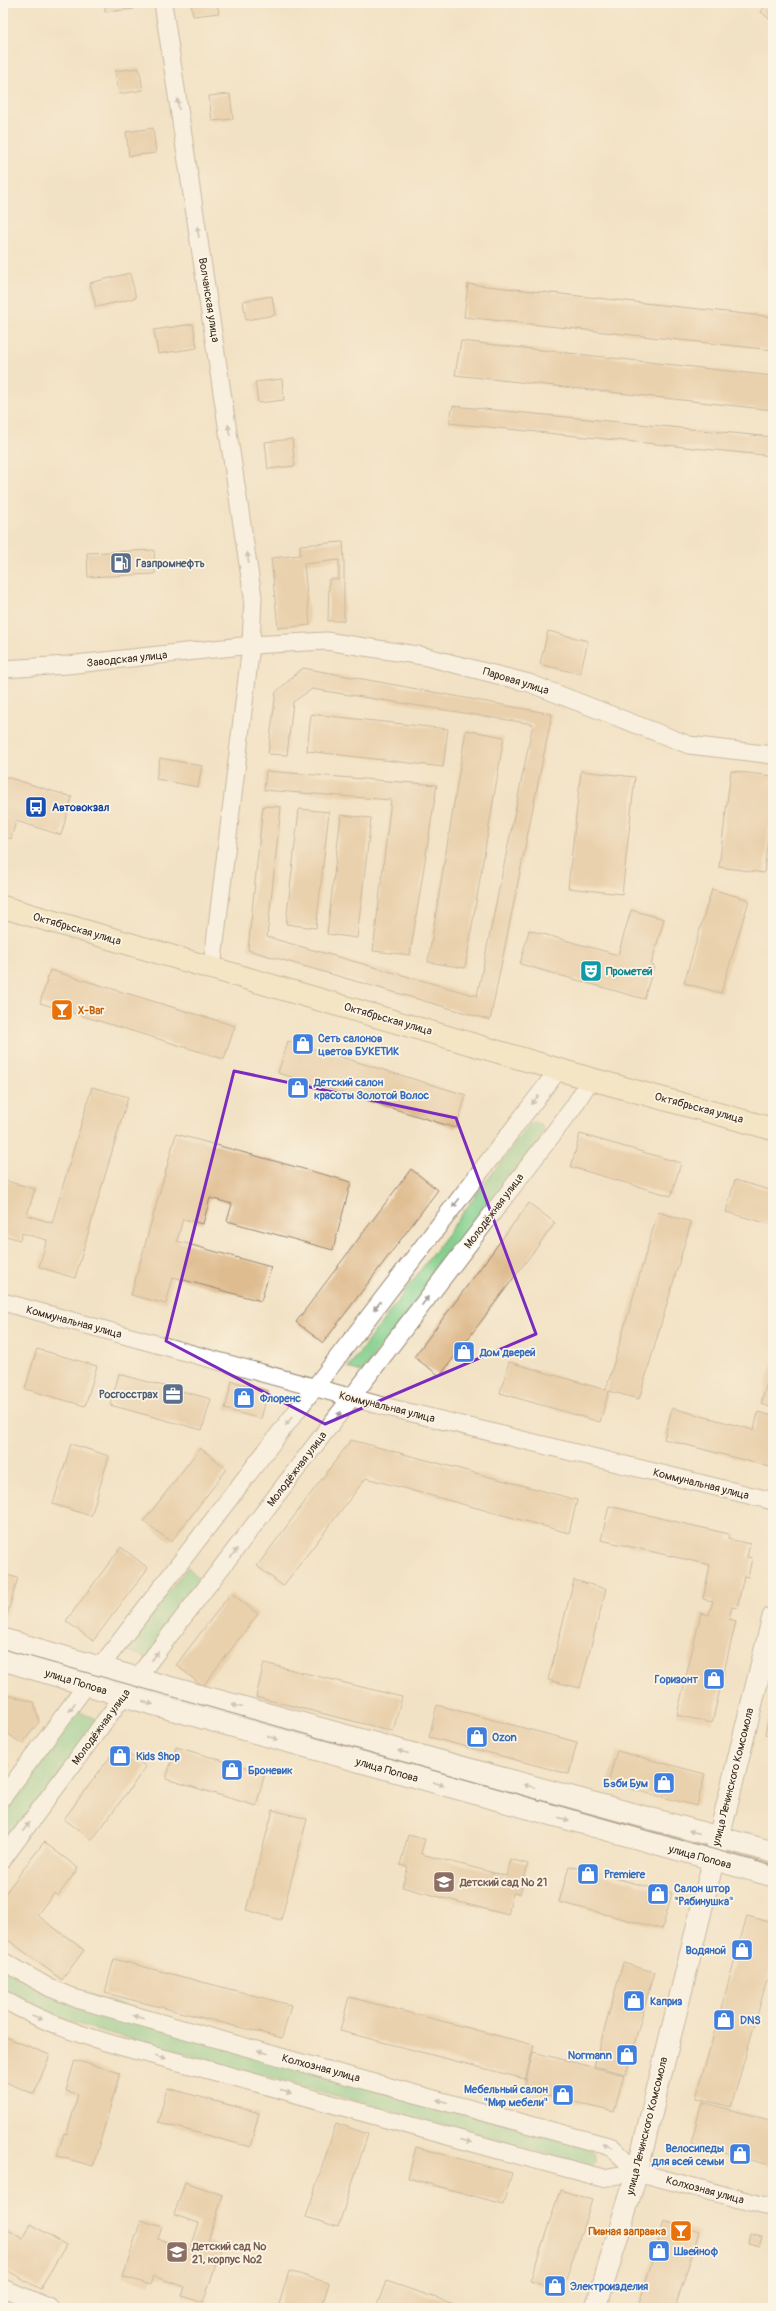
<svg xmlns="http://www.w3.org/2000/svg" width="776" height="2311" font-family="Pangolin,sans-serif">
	<rect width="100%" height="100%" fill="#fcf5e5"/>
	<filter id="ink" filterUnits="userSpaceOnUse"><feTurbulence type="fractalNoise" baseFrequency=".025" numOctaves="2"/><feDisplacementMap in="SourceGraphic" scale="8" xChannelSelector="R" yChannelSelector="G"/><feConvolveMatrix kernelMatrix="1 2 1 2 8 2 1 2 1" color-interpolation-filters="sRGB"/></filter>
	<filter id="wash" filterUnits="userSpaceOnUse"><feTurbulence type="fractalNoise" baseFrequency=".012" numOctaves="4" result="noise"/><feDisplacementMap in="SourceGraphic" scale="16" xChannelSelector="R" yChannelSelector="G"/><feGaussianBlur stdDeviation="0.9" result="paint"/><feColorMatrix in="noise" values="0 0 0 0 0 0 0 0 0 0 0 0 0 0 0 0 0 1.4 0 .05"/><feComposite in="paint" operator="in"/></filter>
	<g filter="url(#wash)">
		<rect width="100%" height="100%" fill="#f2e2c5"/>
		<g fill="#83cf8e" stroke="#5f7c56">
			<polygon points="536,1122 541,1125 544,1131 540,1140 362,1372 348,1368 517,1140 530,1124"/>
			<polygon points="188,1567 202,1581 146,1658 124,1649"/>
			<polygon points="77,1711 99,1720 3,1852 3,1808"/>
			<polygon points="3,1968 592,2150 595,2155 595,2161 591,2165 587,2165 77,2024 39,2009 3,1988"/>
		</g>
		<g id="blocks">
			<g fill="#dfbc90">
				<polygon points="105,3 133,3 134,9 105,12"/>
				<polygon points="191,3 217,3 219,13 193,16"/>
				<polygon points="768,3 773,3 773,22 761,12"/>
				<polygon points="139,68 143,90 119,94 115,71"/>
				<polygon points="230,94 233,119 212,121 209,96"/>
				<polygon points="153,128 156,153 129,156 126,132"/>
				<polygon points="130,273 136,298 96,307 90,283"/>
				<polygon points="468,284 773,317 773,350 464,317"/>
				<polygon points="272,296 275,315 246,320 243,301"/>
				<polygon points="193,324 197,348 158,354 154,330"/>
				<polygon points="461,341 773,376 773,410 455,375"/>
				<polygon points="282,379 284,400 258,403 255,382"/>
				<polygon points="453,406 773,437 773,456 449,423"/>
				<polygon points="292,439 295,466 268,469 265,442"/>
				<polygon points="343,542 344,560 344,621 328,621 329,579 339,579 339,560 304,564 310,625 278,628 271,558 300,555 300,545"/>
				<polygon points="154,550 155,574 88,577 87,553"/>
				<polygon points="548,631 588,641 580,674 540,664"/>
				<polygon points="303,668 552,714 490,1020 248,950 263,806 281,807 267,937 477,996 533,724 312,689 293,702 287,755 268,754 276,692"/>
				<polygon points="311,714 448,729 443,767 307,751"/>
				<polygon points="466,730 504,737 465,968 428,962"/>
				<polygon points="160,758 202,766 198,787 156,779"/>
				<polygon points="266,771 437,785 410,955 373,951 391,800 264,790"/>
				<polygon points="581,771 635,777 622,894 568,888"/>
				<polygon points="731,771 773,776 773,827 769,826 764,873 719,867"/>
				<polygon points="3,776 72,797 61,835 16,821 11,839 3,836"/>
				<polygon points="299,809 329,812 316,928 286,924"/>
				<polygon points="341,815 371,818 357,938 327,934"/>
				<polygon points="712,889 749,900 721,993 684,983"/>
				<polygon points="631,910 664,919 651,965 654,966 644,999 520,964 529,930 618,955"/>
				<polygon points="50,970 235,1026 224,1059 40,1003"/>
				<polygon points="288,1041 466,1095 456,1128 278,1073"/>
				<polygon points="92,1087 128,1097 75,1278 39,1267 47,1240 22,1233 20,1240 3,1235 3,1180 35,1189 27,1215 52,1223"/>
				<polygon points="176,1134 351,1182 333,1250 227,1221 232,1204 210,1198 203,1224 183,1219 177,1241 271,1267 261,1301 173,1277 166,1304 131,1295"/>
				<polygon points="580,1134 681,1163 671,1196 571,1167"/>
				<polygon points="411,1169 438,1190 323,1343 296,1322"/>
				<polygon points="735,1180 773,1191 773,1225 726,1212"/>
				<polygon points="529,1203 555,1223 440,1376 414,1357"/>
				<polygon points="658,1212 691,1222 639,1399 609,1391 600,1422 500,1393 509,1362 606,1390"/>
				<polygon points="37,1349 97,1366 85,1406 25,1389"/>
				<polygon points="773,1360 773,1408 761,1404"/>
				<polygon points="119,1374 211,1399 202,1430 110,1405"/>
				<polygon points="232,1381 268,1391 261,1419 225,1409"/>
				<polygon points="672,1408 754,1430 758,1412 773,1416 773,1455 770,1467 664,1439"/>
				<polygon points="351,1440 577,1500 569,1533 366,1478 283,1586 257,1566"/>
				<polygon points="71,1444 109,1456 91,1516 53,1504"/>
				<polygon points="200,1448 227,1469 171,1542 144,1521"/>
				<polygon points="609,1506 729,1534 728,1539 750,1544 747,1557 752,1558 748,1577 744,1576 737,1608 732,1607 729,1619 736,1621 712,1723 677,1715 701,1613 709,1615 713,1601 703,1599 710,1565 601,1540"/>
				<polygon points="121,1547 148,1568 93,1641 66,1621"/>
				<polygon points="3,1574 18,1578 6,1618 3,1617"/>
				<polygon points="574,1580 606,1589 580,1688 548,1680"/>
				<polygon points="231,1593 258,1614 203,1686 176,1665"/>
				<polygon points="264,1663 402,1697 393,1731 256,1697"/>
				<polygon points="3,1694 34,1702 39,1722 22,1744 3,1730"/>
				<polygon points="772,1703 773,1703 773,1736 765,1734"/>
				<polygon points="437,1705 577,1742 569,1774 429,1737"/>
				<polygon points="118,1746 146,1767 92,1840 64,1819"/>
				<polygon points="176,1747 265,1773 256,1806 166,1779"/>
				<polygon points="617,1751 705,1774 697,1806 608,1783"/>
				<polygon points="3,1761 8,1765 3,1772"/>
				<polygon points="273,1810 307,1819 281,1920 246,1910"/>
				<polygon points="408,1835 425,1839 421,1854 506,1876 510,1859 528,1864 520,1894 513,1893 508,1915 402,1887 408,1867 400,1865"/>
				<polygon points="44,1842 78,1868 58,1896 54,1893 37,1915 84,1950 62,1980 3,1936 3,1896"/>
				<polygon points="569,1866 672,1893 662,1929 559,1902"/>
				<polygon points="747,1916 773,1923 773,1959 731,2107 696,2098"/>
				<polygon points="114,1959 291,2005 282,2038 105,1993"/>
				<polygon points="623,1963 654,1972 626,2074 594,2066"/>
				<polygon points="349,1997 534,2045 525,2079 340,2031"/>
				<polygon points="3,2036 50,2055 34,2094 3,2081"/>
				<polygon points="533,2052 624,2075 614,2112 524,2089"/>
				<polygon points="75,2060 120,2073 93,2166 57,2156 64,2133 67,2134 78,2094 66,2091"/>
				<polygon points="167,2088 259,2113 250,2147 158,2122"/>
				<polygon points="702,2102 773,2121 773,2166 691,2144"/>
				<polygon points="336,2123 368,2134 338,2227 306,2217"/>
				<polygon points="416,2147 512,2173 503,2204 408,2178"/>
				<polygon points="185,2182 223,2195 208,2241 222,2246 203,2303 182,2296 185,2287 153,2276 150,2285 123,2276 141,2220 162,2227 158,2239 190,2250 199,2223 174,2215"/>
				<polygon points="560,2190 592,2200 562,2292 530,2281"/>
				<polygon points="664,2221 699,2232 675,2308 638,2308"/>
				<polygon points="31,2224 66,2245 40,2289 3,2268 3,2227 23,2239"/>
				<polygon points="750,2234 762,2237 759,2246 748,2243"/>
				<polygon points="289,2271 329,2283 322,2306 317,2305 316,2308 278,2308"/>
				<polygon points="386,2281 463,2307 463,2308 376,2308"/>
			</g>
		</g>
	</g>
	<g filter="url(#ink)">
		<use href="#blocks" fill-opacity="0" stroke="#968672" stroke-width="1"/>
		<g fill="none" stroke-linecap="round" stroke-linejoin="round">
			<g stroke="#968672" stroke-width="19">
				<g id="minor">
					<polyline points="163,3 253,597 251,645 212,968"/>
					<polyline points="3,669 67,665 251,645 326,641 423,656 529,683 689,745 773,755"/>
					<polyline points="3,1302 375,1404 773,1501"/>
					<polyline points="3,1797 94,1675 559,1069"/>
					<polyline points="3,1859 130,1687 572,1109 591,1079"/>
					<polyline points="3,1961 50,1988 77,1999 323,2069 612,2147 637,2172"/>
					<path d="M3,1999C68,2038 148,2053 220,2073C347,2109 475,2144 603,2178L637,2172L773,2208"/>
					<polyline points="3,2288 51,2308"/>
				</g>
			</g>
			<g stroke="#968672" stroke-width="23">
				<g id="tertiary">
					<polyline points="3,1639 158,1684 773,1852"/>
					<polyline points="3,1660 145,1702 773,1876"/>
					<polyline points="596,2308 637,2172 773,1617"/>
				</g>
			</g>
			<g stroke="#968672" stroke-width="24">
				<polyline id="secondary" points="3,907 591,1079 773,1129"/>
			</g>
			<use href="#minor" stroke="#fff" stroke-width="17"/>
			<use href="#tertiary" stroke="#fff" stroke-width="21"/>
			<use href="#secondary" stroke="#f6e9c3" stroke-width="22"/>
			<polyline stroke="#3b2a1e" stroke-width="1" points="3,1649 773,1866"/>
		</g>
		<defs><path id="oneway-solid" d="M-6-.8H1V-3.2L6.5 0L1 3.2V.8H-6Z"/></defs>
		<g fill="#a79f9a">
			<use href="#oneway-solid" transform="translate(178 104) rotate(-99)"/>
			<use href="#oneway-solid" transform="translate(198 232) rotate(-99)"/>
			<use href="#oneway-solid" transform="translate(229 430) rotate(-99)"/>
			<use href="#oneway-solid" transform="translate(248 558) rotate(-98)"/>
			<use href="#oneway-solid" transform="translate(535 1100) rotate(128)"/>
			<use href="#oneway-solid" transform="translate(456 1203) rotate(128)"/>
			<use href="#oneway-solid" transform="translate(425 1301) rotate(-53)"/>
			<use href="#oneway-solid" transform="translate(377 1306) rotate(128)"/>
			<use href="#oneway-solid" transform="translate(338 1416) rotate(-53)"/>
			<use href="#oneway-solid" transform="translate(289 1421) rotate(127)"/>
			<use href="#oneway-solid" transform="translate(234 1553) rotate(-53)"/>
			<use href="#oneway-solid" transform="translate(155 1656) rotate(-53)"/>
			<use href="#oneway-solid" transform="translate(148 1703) rotate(16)"/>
			<use href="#oneway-solid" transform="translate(237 1706) rotate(-165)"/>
			<use href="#oneway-solid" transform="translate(72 1707) rotate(126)"/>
			<use href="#oneway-solid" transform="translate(273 1738) rotate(16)"/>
			<use href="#oneway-solid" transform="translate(403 1752) rotate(-165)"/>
			<use href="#oneway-solid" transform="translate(439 1784) rotate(16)"/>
			<use href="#oneway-solid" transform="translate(529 1786) rotate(-165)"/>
			<use href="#oneway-solid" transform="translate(564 1819) rotate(16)"/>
			<use href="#oneway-solid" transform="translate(26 1827) rotate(-53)"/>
			<use href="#oneway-solid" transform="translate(694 1832) rotate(-165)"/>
			<use href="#oneway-solid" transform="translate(138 2017) rotate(-164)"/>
			<use href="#oneway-solid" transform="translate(37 2018) rotate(19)"/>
			<use href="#oneway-solid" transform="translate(263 2052) rotate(-164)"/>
			<use href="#oneway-solid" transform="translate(161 2057) rotate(16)"/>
			<use href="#oneway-solid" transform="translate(286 2092) rotate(16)"/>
			<use href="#oneway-solid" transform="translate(442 2101) rotate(-165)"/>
			<use href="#oneway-solid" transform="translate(466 2141) rotate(15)"/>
			<use href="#oneway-solid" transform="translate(608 2146) rotate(-158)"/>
		</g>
	</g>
	<path d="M0 0H776V2311H0ZM234,1071L456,1118L536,1334L325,1424L166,1341Z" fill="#f2e2c5" fill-opacity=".55" fill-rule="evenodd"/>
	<path fill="none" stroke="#7b2cbf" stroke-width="3" stroke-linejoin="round" d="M234,1071L456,1118L536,1334L325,1424L166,1341Z"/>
	<defs>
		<g id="fuel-square" transform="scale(1.15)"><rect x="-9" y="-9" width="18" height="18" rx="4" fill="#5c6f8a" stroke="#fcf5e5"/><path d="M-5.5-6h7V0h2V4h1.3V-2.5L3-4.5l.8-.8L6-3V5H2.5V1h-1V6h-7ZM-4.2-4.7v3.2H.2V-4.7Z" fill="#fff"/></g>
		<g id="bus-square" transform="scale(1.15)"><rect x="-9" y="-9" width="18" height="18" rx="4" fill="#1a4fb4" stroke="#fcf5e5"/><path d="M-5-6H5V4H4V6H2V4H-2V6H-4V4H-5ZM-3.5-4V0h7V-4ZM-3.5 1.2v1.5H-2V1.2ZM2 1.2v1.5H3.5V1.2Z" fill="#fff"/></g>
		<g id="theatre-square" transform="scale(1.15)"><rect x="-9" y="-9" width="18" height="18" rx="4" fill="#0f9aa8" stroke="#fcf5e5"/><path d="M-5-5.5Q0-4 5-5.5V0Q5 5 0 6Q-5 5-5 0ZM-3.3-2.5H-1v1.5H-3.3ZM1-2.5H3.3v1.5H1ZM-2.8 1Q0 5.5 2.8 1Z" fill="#fff"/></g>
		<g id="bar-square" transform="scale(1.15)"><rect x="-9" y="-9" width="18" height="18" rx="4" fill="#e8710a" stroke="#fcf5e5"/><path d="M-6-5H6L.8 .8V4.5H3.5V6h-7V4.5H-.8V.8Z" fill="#fff"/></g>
		<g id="shop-square" transform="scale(1.15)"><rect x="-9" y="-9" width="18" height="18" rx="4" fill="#3f7fe0" stroke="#fcf5e5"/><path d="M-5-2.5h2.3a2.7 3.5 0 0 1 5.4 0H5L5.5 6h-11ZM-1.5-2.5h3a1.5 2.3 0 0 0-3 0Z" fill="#fff"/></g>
		<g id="office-square" transform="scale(1.15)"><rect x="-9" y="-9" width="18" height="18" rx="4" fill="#5c6f8a" stroke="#fcf5e5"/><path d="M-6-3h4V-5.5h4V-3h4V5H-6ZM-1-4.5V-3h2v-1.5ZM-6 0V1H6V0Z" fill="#fff"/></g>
		<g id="school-square" transform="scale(1.15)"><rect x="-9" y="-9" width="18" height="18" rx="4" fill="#8d6e63" stroke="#fcf5e5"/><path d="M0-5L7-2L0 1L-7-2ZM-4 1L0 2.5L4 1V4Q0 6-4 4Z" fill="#fff"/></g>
	</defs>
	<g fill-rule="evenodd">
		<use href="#fuel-square" x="121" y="563"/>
		<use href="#bus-square" x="36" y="807"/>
		<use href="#theatre-square" x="591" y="971"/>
		<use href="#bar-square" x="62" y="1010"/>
		<use href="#shop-square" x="303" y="1044"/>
		<use href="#shop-square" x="298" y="1088"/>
		<use href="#shop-square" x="464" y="1352"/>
		<use href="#office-square" x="173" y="1394"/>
		<use href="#shop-square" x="244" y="1398"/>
		<use href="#shop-square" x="714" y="1679"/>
		<use href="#shop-square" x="477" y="1737"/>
		<use href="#shop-square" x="120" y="1756"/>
		<use href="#shop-square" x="232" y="1770"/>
		<use href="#shop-square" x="664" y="1783"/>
		<use href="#shop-square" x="588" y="1874"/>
		<use href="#school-square" x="444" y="1882"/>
		<use href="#shop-square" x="658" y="1894"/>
		<use href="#shop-square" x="742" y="1950"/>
		<use href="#shop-square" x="634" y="2001"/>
		<use href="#shop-square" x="724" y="2020"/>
		<use href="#shop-square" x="627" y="2055"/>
		<use href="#shop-square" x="563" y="2095"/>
		<use href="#shop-square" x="740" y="2154"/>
		<use href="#bar-square" x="681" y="2231"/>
		<use href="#shop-square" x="659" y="2251"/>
		<use href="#school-square" x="177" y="2252"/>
		<use href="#shop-square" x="555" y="2286"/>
	</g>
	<g text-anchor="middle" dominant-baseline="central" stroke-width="3.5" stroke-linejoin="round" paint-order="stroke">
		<g font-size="11" fill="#3b2a1e" stroke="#fcf5e5">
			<text transform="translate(209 300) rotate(81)">Волчанская улица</text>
			<text transform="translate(127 659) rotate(-6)">Заводская улица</text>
			<text transform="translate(516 681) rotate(17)">Паровая улица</text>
			<text transform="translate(77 929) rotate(16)">Октябрьская улица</text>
			<text transform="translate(388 1019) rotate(16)">Октябрьская улица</text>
			<text transform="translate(699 1108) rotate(15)">Октябрьская улица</text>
			<text transform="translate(494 1211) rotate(-53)">Молодёжная улица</text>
			<text transform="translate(74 1322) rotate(15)">Коммунальная улица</text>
			<text transform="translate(387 1407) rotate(14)">Коммунальная улица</text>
			<text transform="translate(297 1469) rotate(-53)">Молодёжная улица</text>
			<text transform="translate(701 1484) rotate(14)">Коммунальная улица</text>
			<text transform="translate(76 1682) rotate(17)">улица Попова</text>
			<text transform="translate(101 1727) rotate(-54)">Молодёжная улица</text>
			<text transform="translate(387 1770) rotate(16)">улица Попова</text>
			<text transform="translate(733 1777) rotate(-76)">улица Ленинского Комсомола</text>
			<text transform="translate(700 1857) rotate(15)">улица Попова</text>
			<text transform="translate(321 2068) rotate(15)">Колхозная улица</text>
			<text transform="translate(647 2126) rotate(-76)">улица Ленинского Комсомола</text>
			<text transform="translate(705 2190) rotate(15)">Колхозная улица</text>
		</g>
		<g font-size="11" font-weight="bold" fill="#4e5e75" stroke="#fcf5e5" text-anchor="start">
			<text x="136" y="563">Газпромнефть</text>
			<text x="158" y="1394" text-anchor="end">Росгосстрах</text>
		</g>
		<g font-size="11" font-weight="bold" fill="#164399" stroke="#fcf5e5" text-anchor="start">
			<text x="52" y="807">Автовокзал</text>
		</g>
		<g font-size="11" font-weight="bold" fill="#0d838f" stroke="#fcf5e5" text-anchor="start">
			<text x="606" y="971">Прометей</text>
		</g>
		<g font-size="11" font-weight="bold" fill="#c56008" stroke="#fcf5e5" text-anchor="start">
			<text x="78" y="1010">X-Bar</text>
			<text x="666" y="2231" text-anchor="end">Пивная заправка</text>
		</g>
		<g font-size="11" font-weight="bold" fill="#366cbe" stroke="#fcf5e5" text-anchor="start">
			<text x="318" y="1038">Сеть салонов<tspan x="318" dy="13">цветов БУКЕТИК</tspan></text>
			<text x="314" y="1082">Детский салон<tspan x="314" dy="13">красоты Золотой Волос</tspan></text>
			<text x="480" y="1352">Дом дверей</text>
			<text x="260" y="1398">Флоренс</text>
			<text x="698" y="1679" text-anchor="end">Горизонт</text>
			<text x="492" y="1737">Ozon</text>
			<text x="136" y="1756">Kids Shop</text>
			<text x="248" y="1770">Броневик</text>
			<text x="648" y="1783" text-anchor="end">Бэби Бум</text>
			<text x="604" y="1874">Premiere</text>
			<text x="674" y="1888">Салон штор<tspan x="674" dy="13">"Рябинушка"</tspan></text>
			<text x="726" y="1950" text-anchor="end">Водяной</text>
			<text x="650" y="2001">Каприз</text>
			<text x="740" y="2020">DNS</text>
			<text x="612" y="2055" text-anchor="end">Normann</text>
			<text x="548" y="2089" text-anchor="end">Мебельный салон<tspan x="548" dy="13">"Мир мебели"</tspan></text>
			<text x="724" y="2148" text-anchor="end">Велосипеды<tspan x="724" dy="13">для всей семьи</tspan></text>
			<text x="674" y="2251">Швейноф</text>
			<text x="570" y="2286">Электроизделия</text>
		</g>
		<g font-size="11" font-weight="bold" fill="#785e54" stroke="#fcf5e5" text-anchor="start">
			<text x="460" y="1882">Детский сад № 21</text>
			<text x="192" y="2246">Детский сад №<tspan x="192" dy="13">21, корпус №2</tspan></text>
		</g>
	</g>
	<rect width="776" height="2311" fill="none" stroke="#fcf5e5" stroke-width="16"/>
</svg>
